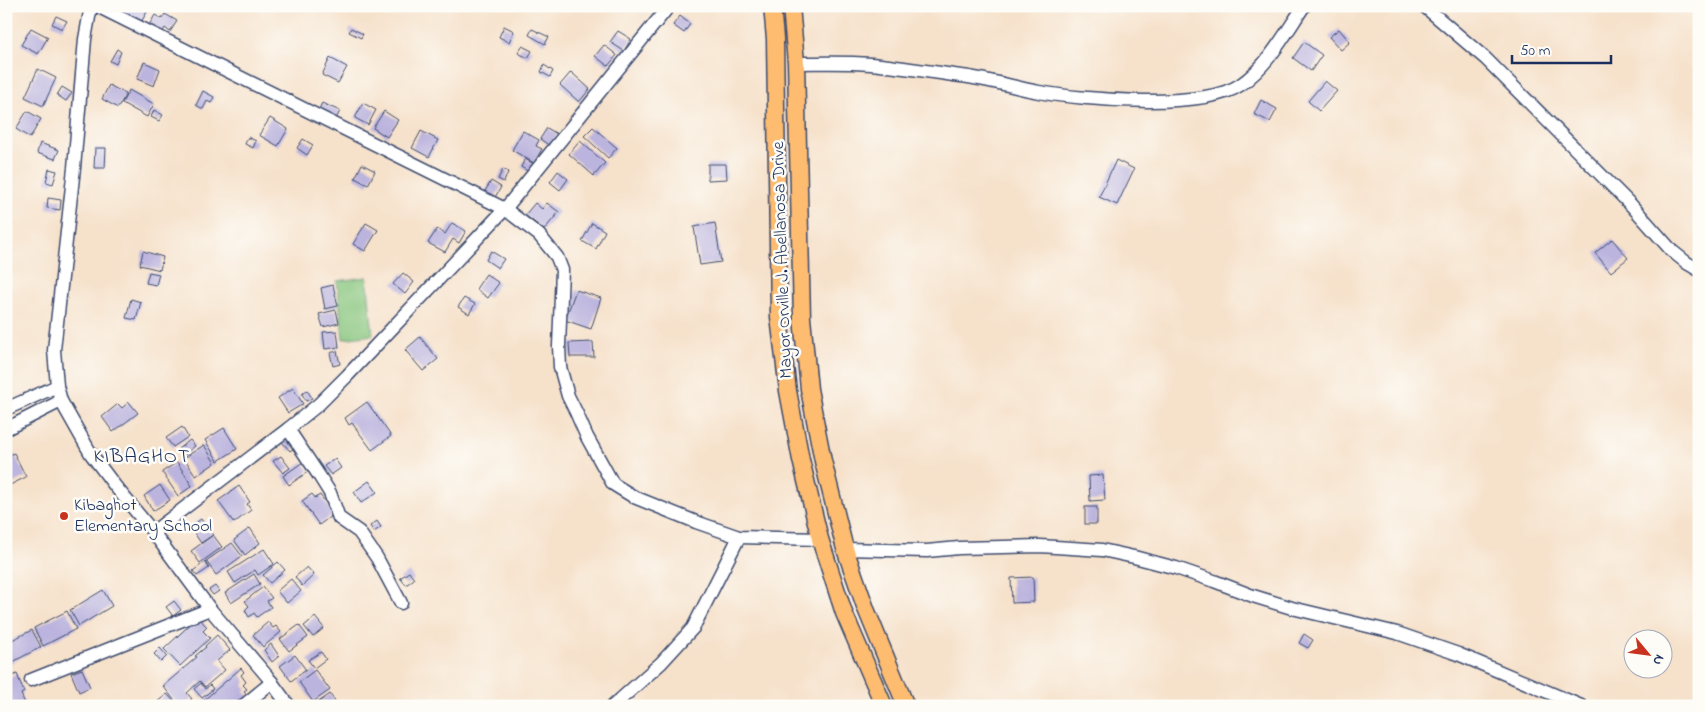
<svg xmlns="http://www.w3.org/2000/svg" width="1705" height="712" font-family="'Indie Flower',sans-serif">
	<rect width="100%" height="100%" fill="#fdfcf7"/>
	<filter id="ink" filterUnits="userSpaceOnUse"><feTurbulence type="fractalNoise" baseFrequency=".02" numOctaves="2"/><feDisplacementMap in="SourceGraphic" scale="10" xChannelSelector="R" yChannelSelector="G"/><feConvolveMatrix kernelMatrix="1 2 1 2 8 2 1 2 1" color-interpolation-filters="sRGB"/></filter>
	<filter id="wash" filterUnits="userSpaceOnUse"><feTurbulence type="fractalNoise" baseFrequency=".0096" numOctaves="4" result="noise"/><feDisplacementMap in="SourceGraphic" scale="20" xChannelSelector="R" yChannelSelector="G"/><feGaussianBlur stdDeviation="1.12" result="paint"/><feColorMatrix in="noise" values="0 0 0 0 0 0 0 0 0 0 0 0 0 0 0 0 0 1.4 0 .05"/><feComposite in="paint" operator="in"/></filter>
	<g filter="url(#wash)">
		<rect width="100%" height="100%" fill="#f6e1ca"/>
		<polygon fill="#86c47b" stroke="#507a6c" points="367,277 373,335 343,339 337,281"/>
		<g id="blocks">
			<g fill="#bbb4de">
				<polygon points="123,6 142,6 148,10 140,24 120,11"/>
				<polygon points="165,14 177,21 170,32 165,28 161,34 148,27 155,15 162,19"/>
				<polygon points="56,16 67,21 62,29 52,24"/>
				<polygon points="680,16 690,24 684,33 673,25"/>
				<polygon points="504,26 514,31 509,42 499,37"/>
				<polygon points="31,28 48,37 38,54 21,45"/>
				<polygon points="351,28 363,34 361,38 349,32"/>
				<polygon points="532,29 549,37 545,44 529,35"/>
				<polygon points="1339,29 1350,42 1341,50 1329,37"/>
				<polygon points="618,31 631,39 624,51 610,42"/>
				<polygon points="1304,42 1322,55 1311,71 1293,58"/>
				<polygon points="604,45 617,55 608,66 595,56"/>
				<polygon points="522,46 532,51 528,58 518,53"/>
				<polygon points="117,49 121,52 116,64 110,61"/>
				<polygon points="330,58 347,67 338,83 322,75"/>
				<polygon points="144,62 160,69 154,86 137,79"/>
				<polygon points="544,65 553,71 550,77 541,72"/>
				<polygon points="38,69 56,78 43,106 25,97"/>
				<polygon points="571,72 590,89 579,102 560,85"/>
				<polygon points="1325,81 1337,91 1319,111 1308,101"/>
				<polygon points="109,85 126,94 118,108 102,99"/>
				<polygon points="62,87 72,93 66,101 57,95"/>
				<polygon points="129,90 154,104 147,117 122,103"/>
				<polygon points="203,91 214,97 211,103 207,101 203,109 196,105"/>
				<polygon points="1261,100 1277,109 1270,122 1254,114"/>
				<polygon points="322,103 340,111 334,123 316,115"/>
				<polygon points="363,103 376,110 368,125 355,118"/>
				<polygon points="154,110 163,115 159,121 151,117"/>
				<polygon points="27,111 41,119 30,138 16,129"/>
				<polygon points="384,111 398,120 387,137 373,128"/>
				<polygon points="270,118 288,129 278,146 259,135"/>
				<polygon points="593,127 617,148 608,158 584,136"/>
				<polygon points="547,128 557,134 550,146 540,139"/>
				<polygon points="421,131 438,140 429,157 412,148"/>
				<polygon points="523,131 539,140 536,146 542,149 534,163 512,150"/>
				<polygon points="248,137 256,141 253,148 245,144"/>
				<polygon points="303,139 313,145 307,155 297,148"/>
				<polygon points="580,141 605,163 594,176 569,154"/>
				<polygon points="40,143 59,150 55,159 37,153"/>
				<polygon points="95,148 106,148 105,168 94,168"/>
				<polygon points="525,159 534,164 529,172 521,167"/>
				<polygon points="1116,160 1134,169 1117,205 1099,197"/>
				<polygon points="362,164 375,171 368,185 355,178"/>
				<polygon points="708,164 726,164 727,179 708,180"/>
				<polygon points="49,169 57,171 53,184 46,182"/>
				<polygon points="503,169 508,172 504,182 498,179"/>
				<polygon points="558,171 568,179 560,190 550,182"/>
				<polygon points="491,181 501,187 494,199 484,193"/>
				<polygon points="48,198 61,200 60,210 47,208"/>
				<polygon points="535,203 542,209 547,203 559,212 544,230 525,215"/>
				<polygon points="366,223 378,230 365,251 353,244"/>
				<polygon points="452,223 466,231 459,243 453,239 445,252 428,243 437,229 445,234"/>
				<polygon points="592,223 605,231 596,249 582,241"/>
				<polygon points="715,223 721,262 700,265 694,227"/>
				<polygon points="1612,239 1628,258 1611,272 1595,253"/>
				<polygon points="143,251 163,257 160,270 140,265"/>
				<polygon points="491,251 504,259 498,268 486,260"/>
				<polygon points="149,272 159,274 156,285 146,283"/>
				<polygon points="403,273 414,282 405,294 393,284"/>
				<polygon points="486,274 499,283 488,298 476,289"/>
				<polygon points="333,285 338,306 325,309 321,288"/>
				<polygon points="576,290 601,298 591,329 565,320"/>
				<polygon points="464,298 475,304 469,314 458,307"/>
				<polygon points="131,299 141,302 136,320 126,318"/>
				<polygon points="336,310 339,323 323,327 319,314"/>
				<polygon points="337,331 339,347 325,349 323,332"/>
				<polygon points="420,337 438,359 423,371 405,350"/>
				<polygon points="593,342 594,357 570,357 569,343"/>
				<polygon points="337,351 340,364 333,366 330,353"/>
				<polygon points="293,388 303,404 288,413 278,398"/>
				<polygon points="307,390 312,398 306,401 302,394"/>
				<polygon points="129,402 138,413 113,432 102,417 118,404 122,408"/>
				<polygon points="367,402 391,436 372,450 352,423 349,425 345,418"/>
				<polygon points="182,427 188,437 173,447 166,438"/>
				<polygon points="224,428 237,449 218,461 205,440"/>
				<polygon points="286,438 295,447 290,451 282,442"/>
				<polygon points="190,440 195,446 183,456 178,449"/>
				<polygon points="204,445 215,463 196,476 184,458"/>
				<polygon points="14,453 26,477 6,487 6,457"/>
				<polygon points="281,456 290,468 283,473 273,461"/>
				<polygon points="335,459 341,468 331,475 324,466"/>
				<polygon points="177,462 192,486 178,496 162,472"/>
				<polygon points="303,462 309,471 289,485 283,476"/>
				<polygon points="1103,475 1105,500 1090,501 1089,476"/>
				<polygon points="369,481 377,492 361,503 354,492"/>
				<polygon points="160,485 170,500 153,511 144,496"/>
				<polygon points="239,486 250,502 247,504 251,510 234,523 218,501"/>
				<polygon points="312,494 315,498 320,495 334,514 319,525 302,501"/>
				<rect x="1085" y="507" width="12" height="17"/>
				<polygon points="201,519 213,535 201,543 190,527"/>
				<polygon points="377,521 381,527 374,532 370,526"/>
				<polygon points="250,528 260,543 245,555 234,540"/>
				<polygon points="213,535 222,547 200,563 191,551"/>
				<polygon points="232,543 242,556 216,575 206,561"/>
				<polygon points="264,549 274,564 258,575 255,570 235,583 228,572"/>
				<polygon points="205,562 209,568 197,576 193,571"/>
				<polygon points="278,562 285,570 270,583 263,575"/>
				<polygon points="307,567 314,575 302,586 295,577"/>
				<polygon points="409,572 414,579 406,585 400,578"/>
				<polygon points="254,574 260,584 231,603 225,593"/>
				<polygon points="1033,577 1034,602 1012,603 1011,578"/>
				<polygon points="291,579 301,591 287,603 277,591"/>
				<polygon points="215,586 219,591 213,595 209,590"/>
				<polygon points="263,587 272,598 267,601 271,607 257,617 254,613 249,617 245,610 249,606 245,601"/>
				<polygon points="103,590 112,606 79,626 70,610"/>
				<polygon points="174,601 181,610 173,616 166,607"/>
				<polygon points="67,611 76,629 43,646 34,628"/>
				<polygon points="198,617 207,627 203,631 210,638 180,666 164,649"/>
				<polygon points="315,617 324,628 313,637 304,626"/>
				<polygon points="268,622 273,628 276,626 281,632 263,647 253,635"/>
				<polygon points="299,625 308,637 289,651 280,639"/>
				<polygon points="32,630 41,647 7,665 6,643"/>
				<polygon points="1304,634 1313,640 1308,648 1299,643"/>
				<polygon points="217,635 230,650 217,661 225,670 205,687 200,681 187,693 192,699 183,706 179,706 163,686 197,657 195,656 206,647 205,646"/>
				<polygon points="271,644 279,656 272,662 264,650"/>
				<polygon points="160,648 167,656 161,662 154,654"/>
				<polygon points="321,652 326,659 314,668 308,660"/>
				<polygon points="295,655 306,670 291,681 280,666"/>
				<polygon points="241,668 244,672 241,675 246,682 243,685 247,689 244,691 249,697 238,706 233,706 230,703 227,706 209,706 204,700"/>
				<polygon points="82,669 90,687 79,692 71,673"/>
				<polygon points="315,670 330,690 313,702 299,682"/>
				<polygon points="17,674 24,692 21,694 26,706 6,706 6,679"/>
				<polygon points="201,683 205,689 210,685 213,689 202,698 194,689"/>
				<polygon points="167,694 178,706 158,706 156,703"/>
				<polygon points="330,694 336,703 332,706 313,706"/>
			</g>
		</g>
	</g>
	<g filter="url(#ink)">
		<use href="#blocks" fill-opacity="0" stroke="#3c4a6e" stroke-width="1"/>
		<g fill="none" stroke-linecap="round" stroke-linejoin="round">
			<g stroke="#3c4a6e" stroke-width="15">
				<g id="minor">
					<polyline points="91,6 85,39 74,168 54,350 57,386 61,401 91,454 115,486 153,532 210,609 267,676 289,706"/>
					<polyline points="97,6 505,209 539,235 557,257 562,270 559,346 560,367 568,396 576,412 587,437 613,484 634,497 696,522 739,537 820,539"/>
					<polyline points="1424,6 1486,59 1632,206 1672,251 1687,263 1699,270"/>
					<path d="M796,63C821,63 846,62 871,64C901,67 931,72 961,76C987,79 1013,87 1039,92C1083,100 1203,110 1240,85C1268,66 1285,34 1304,6"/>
					<polyline points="6,409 57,386"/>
					<polyline points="6,429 61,401"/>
					<polyline points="288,429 320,477 330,493 339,518 359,532 377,558 401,603"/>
					<polyline points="153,532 288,429 319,404 347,376 505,209 669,6"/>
					<polyline points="845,549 927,551 959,548 1040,546 1102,550 1134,557 1176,568 1214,581 1253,596 1292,608 1397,633 1458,654 1581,706"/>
					<polyline points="31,680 210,609"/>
					<polyline points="243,706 272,682"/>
					<polyline points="613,706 661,663 693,628 739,537"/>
				</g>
			</g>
			<g stroke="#3c4a6e" stroke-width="19">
				<g id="major">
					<polyline points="772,6 775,39 779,317 788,391 801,460 820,539 844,613 884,706"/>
					<polyline points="791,6 796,63 802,318 809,389 823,461 845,549 866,609 906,706"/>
				</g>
			</g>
			<use href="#minor" stroke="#fff" stroke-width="12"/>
			<use href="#major" stroke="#fdbc6f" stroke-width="16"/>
		</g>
	</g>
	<circle fill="#c8321e" stroke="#fdfcf7" stroke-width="2" cx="64" cy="516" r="5"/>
	<g text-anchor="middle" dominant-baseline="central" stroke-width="5" stroke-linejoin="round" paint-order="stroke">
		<g font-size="18" fill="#1b2f5e" stroke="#fdfcf7">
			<text transform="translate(783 260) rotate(-92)">Mayor Orville J. Abellanosa Drive</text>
		</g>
		<g font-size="18" fill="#1b2f5e" stroke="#fdfcf7" text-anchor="start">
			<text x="74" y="506">Kibaghot<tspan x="74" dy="21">Elementary School</tspan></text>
		</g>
		<g font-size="20" letter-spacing="1" fill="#1b2f5e" stroke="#fdfcf7">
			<text x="142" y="457">KIBAGHOT</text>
		</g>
	</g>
	<rect width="1705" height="712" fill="none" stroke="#fdfcf7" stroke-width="25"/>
	<g transform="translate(1648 654) rotate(119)"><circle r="24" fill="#fdfcf7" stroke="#a3aaba"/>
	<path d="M0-4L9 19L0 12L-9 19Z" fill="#c8321e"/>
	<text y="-8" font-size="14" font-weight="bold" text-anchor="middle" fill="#1b2f5e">N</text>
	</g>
	<path d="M1512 55v8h99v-8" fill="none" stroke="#1b2f5e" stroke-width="2.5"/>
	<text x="1520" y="55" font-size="15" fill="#1b2f5e" stroke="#fdfcf7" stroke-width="4" paint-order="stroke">50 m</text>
</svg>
